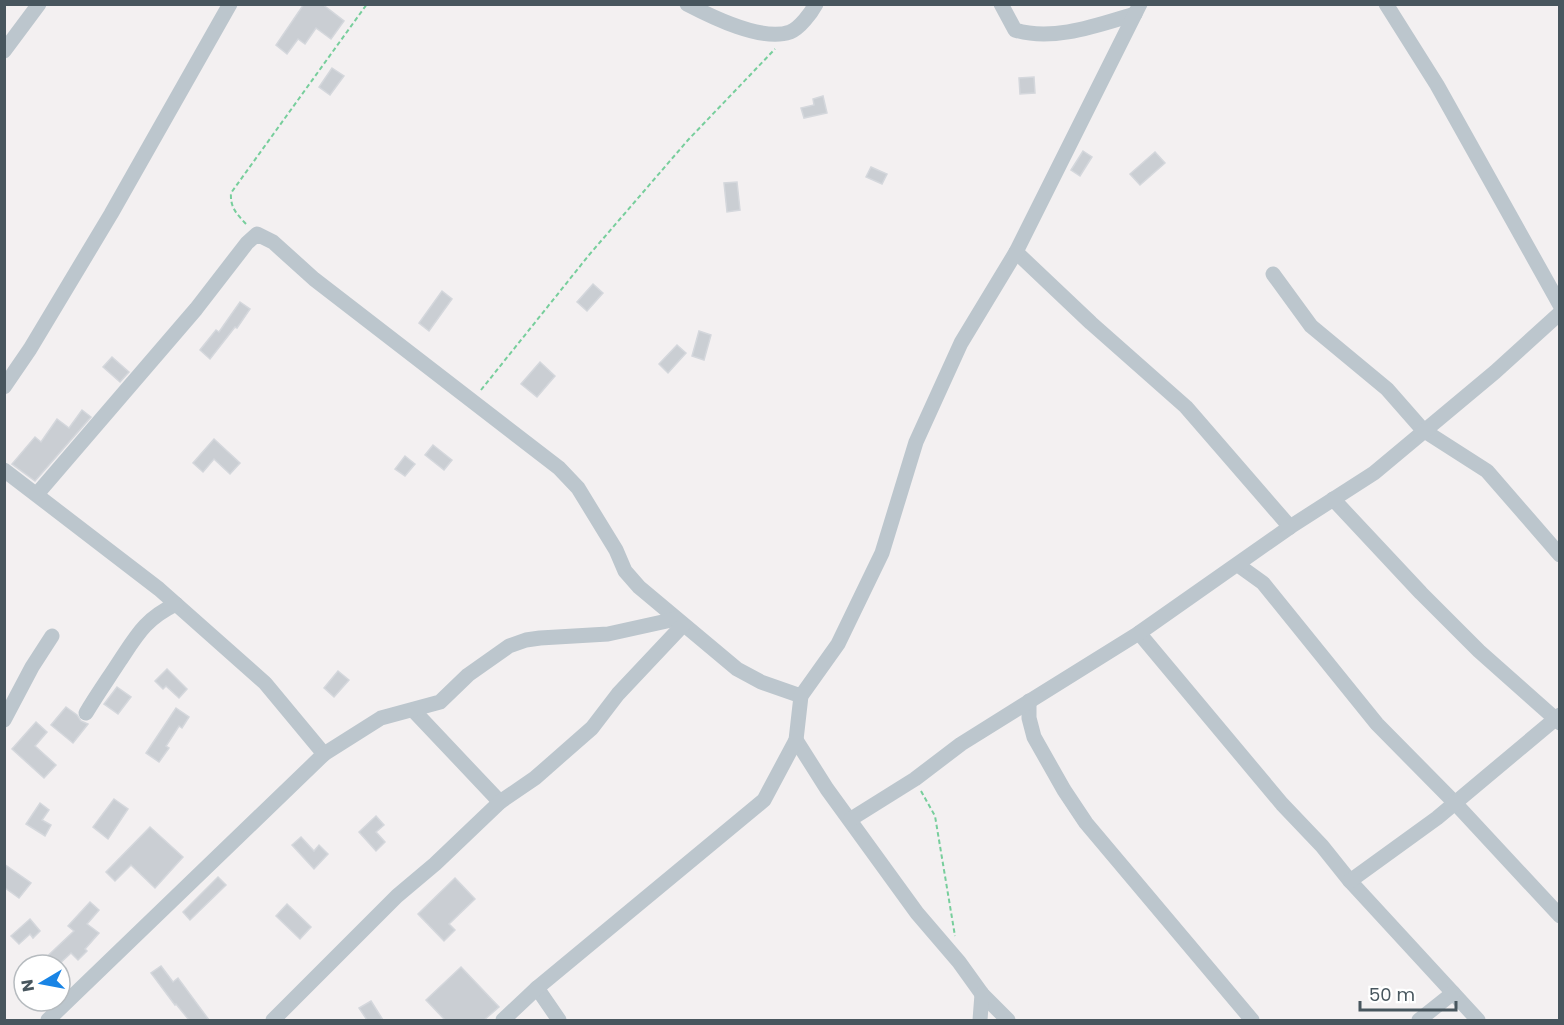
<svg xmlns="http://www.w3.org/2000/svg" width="1564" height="1025" font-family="Poppins,sans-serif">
	<rect width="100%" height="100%" fill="#f3f0f1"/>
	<g fill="#caced3" stroke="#d4d7dc" stroke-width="1.5">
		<polygon points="304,4 322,4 344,21 331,39 316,28 305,44 298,39 287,54 276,45"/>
		<polygon points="332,68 344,76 330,95 319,87"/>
		<polygon points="1034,77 1035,93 1020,94 1019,78"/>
		<polygon points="823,96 827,113 804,118 801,108 814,105 813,99"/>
		<polygon points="1083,151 1092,157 1080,176 1071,170"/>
		<polygon points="1155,152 1165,163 1140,185 1130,174"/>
		<polygon points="871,167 887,174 882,184 866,177"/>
		<polygon points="737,182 740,210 727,212 724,183"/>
		<polygon points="593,284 603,293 587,311 577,302"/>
		<polygon points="442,291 452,299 429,331 419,323"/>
		<polygon points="240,302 250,309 237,328 235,327 210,359 200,350 216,330 219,332"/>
		<polygon points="699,331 711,335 704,360 692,356"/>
		<polygon points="677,345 686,353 668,373 659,364"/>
		<polygon points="112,357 129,372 120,382 103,367"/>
		<polygon points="540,362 555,376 537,397 521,384"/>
		<polygon points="82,410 91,417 35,481 12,464 35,437 41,442 57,419 69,428"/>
		<polygon points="214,439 240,463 230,474 214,459 203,472 193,463"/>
		<polygon points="433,445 452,460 444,470 425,455"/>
		<polygon points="405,456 415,464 405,476 395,469"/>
		<polygon points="167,669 187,689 179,698 166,686 163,689 155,681"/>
		<polygon points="338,671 349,680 334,697 324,688"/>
		<polygon points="117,687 131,697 118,714 104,704"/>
		<polygon points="66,707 77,715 81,721 88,724 73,743 51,725"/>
		<polygon points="176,708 189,717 182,728 179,726 166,746 169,748 159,762 146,753"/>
		<polygon points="36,722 47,732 35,746 56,765 44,778 12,749"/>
		<polygon points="114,799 128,809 108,839 93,827"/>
		<polygon points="40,803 49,810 42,820 51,825 45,836 26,824"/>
		<polygon points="376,816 384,825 376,832 385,842 376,851 359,832"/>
		<polygon points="150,827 183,857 155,888 131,865 115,881 106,872"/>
		<polygon points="301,837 314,851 319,845 328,854 314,869 292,845"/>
		<polygon points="4,864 31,883 19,898 4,887"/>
		<polygon points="218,877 226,885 190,920 183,912"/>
		<polygon points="455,878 475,899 449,924 455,930 444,941 418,914"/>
		<polygon points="90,902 99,910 87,924 99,933 85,949 87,951 78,960 71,953 58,965 38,965 74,931 68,926"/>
		<polygon points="287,904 311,927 300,939 276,916"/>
		<polygon points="30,919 40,931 33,938 30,934 19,944 11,936"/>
		<polygon points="161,966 173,982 178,978 209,1020 189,1020 176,1004 175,1005 151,973"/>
		<polygon points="461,967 499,1007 484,1020 445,1020 426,1000"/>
		<polygon points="371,1001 383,1020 367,1020 359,1008"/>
	</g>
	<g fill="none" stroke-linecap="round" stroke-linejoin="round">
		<g stroke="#77ce9c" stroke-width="2" stroke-dasharray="4.5 3" stroke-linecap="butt">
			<path d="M246,224C237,214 230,208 231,193L367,4"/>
			<polyline points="481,390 589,255 688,140 775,49"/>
			<polyline points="921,791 935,816 955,936"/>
		</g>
		<g stroke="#bcc6cd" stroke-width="15">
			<path d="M687,4C712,17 762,42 790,32C800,28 811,13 816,4"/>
			<path d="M1001,4L1015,30C1053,42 1098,25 1135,14"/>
			<polyline points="1386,4 1437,85 1560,305"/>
			<polyline points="4,51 39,4"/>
			<polyline points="1016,252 1091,323 1186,407 1290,527"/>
			<polyline points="1273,274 1311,326 1387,389 1423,430 1487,471 1560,555"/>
			<polyline points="4,387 30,349 111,214 230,4"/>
			<polyline points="4,470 159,589 265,683 324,754"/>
			<polyline points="37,494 196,309 247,243 257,234 273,242 314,279 559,468 578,488 616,550 625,571 639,587 737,669 761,682 801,696"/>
			<polyline points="1333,499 1421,593 1479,651 1560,723"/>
			<polyline points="1238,565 1263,583 1377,724 1455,803 1560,916"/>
			<polyline points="1139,633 1282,804 1322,846 1350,881 1478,1020"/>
			<polyline points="1029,701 1029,718 1034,737 1064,790 1086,823 1252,1020"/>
			<polyline points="413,710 500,802"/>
			<path d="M86,713C96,696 108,679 119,662C137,635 145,619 176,604"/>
			<polyline points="4,720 32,667 52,636"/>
			<polyline points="796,740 827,789 917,913 959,962 982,994 1008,1020"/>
			<polyline points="851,819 915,779 961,744 1139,633 1290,527 1374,473 1495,372 1560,313"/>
			<polyline points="1350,881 1437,818 1560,715"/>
			<polyline points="537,988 559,1020"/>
			<polyline points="48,1020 324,754 381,718 440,702 468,675 509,646 526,640 540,638 608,634 676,619"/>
			<polyline points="273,1020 397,896 435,864 500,802 535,778 592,728 618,694 683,625"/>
			<polyline points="503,1020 537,988 764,800 796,740 801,696 838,644 882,553 916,442 961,343 1016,252 1140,4"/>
			<polyline points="980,1020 982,994"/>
			<polyline points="1419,1020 1453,993"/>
		</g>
	</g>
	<rect width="1564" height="1025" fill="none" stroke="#48565e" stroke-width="12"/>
	<g transform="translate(42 983) rotate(260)"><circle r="28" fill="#ffffff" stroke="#b6bbbf" stroke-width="1.5"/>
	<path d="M0-4.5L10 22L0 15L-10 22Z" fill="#1984e5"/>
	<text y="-9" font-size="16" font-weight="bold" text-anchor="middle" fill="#48565e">N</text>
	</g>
	<path d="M1360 1001v9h96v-9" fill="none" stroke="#48565e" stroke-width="3"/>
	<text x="1369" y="1001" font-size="18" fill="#48565e" stroke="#ffffff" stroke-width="4.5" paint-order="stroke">50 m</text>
</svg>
